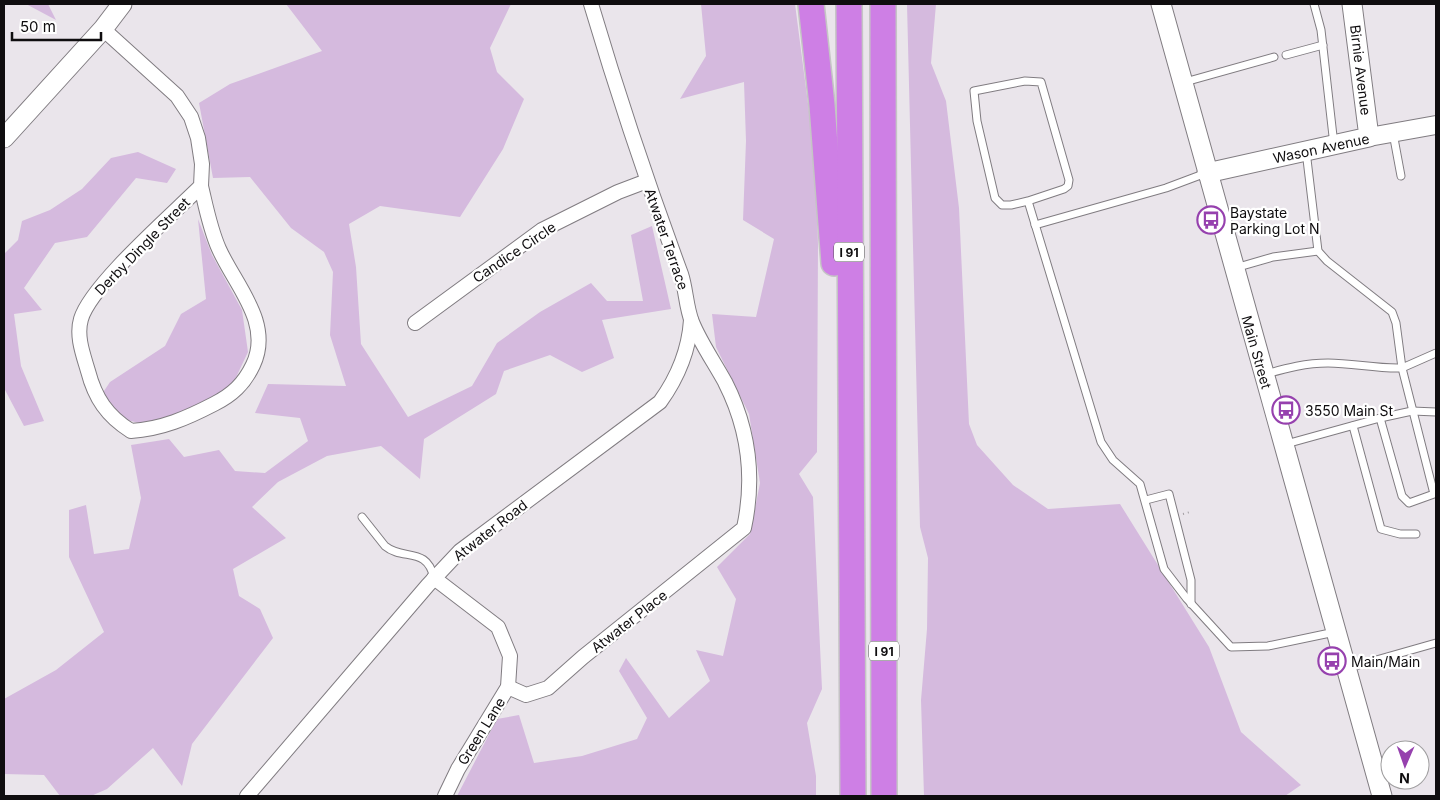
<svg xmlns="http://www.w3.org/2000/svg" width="1440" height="800" font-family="Inter,sans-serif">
	<rect width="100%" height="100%" fill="#eae5eb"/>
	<g fill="#d5bade">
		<polygon points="26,4 48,4 56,20"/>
		<polygon points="286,4 511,4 490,48 497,72 524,99 503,149 460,217 380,206 349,224 356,267 361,344 408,417 472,386 497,343 540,312 591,283 607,301 643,301 631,235 652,226 671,309 602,320 614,358 582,372 550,355 504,371 496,394 424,439 420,479 381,446 327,456 278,482 252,507 286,538 233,569 239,596 260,609 273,638 192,744 182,786 153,748 107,789 91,796 60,796 44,775 4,774 4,699 56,670 104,632 69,557 69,510 86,505 94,554 129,549 141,498 131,445 169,439 184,457 219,450 235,471 265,473 308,441 300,418 255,413 268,384 346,386 330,335 333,272 324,252 291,228 250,177 213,178 199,103 230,84 322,51"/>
		<polygon points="701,4 795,4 816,165 818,245 817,452 799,474 813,497 822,689 807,723 816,776 816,796 457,796 497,719 519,715 534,763 582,756 637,739 647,718 619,671 626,658 669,718 710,681 696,650 723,656 736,599 717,567 750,534 760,483 749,414 716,347 712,314 756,317 774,239 743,220 746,141 744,82 680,99 706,56"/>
		<polygon points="907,4 936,4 931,63 946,101 959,208 969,424 977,445 1013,485 1048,509 1120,504 1209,647 1241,732 1301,785 1285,796 924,796 921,700 927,629 928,558 920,527"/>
		<polygon points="138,152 176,169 167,183 136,178 87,237 55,243 24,288 42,310 14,314 21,366 44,421 24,426 4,388 4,254 18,240 22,221 50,210 82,189 111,158"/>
		<polygon points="198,219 212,255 242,310 248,352 230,390 177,415 143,424 123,419 102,394 110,382 165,346 181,314 206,299"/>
	</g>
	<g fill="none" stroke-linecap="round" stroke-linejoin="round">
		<g stroke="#807c81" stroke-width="9">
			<g id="service">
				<polyline points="1314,4 1321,30 1334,145"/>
				<polyline points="1286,55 1323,45"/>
				<polyline points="1185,82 1274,57"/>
				<polyline points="1393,133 1401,176"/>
				<polyline points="1306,151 1318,251 1327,261 1392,312 1396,323 1402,368 1436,353"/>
				<polyline points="1028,201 1064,189 1068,186 1069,180 1041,82 1025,81 974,91 977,121 995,198 1002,205 1011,205 1028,201 1101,442 1113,460 1140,484 1164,569 1187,599 1231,647 1268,646 1335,632"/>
				<polyline points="1035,225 1166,188 1206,173"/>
				<polyline points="1235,268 1273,257 1318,251"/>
				<path d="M1266,374C1287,368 1306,363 1328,363C1353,363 1377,369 1402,368L1434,494L1409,503L1402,496L1380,418L1286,444"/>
				<polyline points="1380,418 1412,411 1436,412"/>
				<polyline points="1353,426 1381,529 1400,534 1416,534"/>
				<polyline points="1146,500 1169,494 1191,580 1191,604"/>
				<path d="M362,517L385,546C403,561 427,546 434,578"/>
				<polyline points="1348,668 1436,643"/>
			</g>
		</g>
		<g stroke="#807c81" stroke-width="16">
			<g id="minor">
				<path d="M103,29L177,96L191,117L198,138L202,164L201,186C173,214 91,285 81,319C76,336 83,354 88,371C95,398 107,416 131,431C162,429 187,418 214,404C232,395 244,384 253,365C273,323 235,285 219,249C210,229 206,207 201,186"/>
				<polyline points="415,323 542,230 618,192 647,181"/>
				<polyline points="434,578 498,627 510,656 508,687 458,769 445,796"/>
				<path d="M508,687L526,695L548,688L583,657L744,528C755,477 749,429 725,382C714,362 700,342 692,322C686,307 686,289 681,274C648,185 618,95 591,4"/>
				<path d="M247,796L428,585L460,551L660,402C678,377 689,350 691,320"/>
			</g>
		</g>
		<g stroke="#807c81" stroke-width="20">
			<polyline id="tertiary" points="1369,137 1436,125"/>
		</g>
		<g stroke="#807c81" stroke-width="21">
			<g id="secondary">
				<polyline points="1161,4 1382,796"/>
				<polyline points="4,138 103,29 122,4"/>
				<polyline points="1207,173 1369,137 1352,4"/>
			</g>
		</g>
		<g stroke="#c5c5c5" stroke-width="28">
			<g id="motorway">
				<polyline points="811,4 822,105 834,263"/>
				<polyline points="849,4 853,796"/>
				<polyline points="883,4 884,796"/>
			</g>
		</g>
		<polyline stroke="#a09ca1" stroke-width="2" stroke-dasharray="1 4" stroke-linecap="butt" points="1183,514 1190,512"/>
		<use href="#service" stroke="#fff" stroke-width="7"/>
		<use href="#minor" stroke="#fff" stroke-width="14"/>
		<use href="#tertiary" stroke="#fff" stroke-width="18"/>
		<use href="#secondary" stroke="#fff" stroke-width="19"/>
		<use href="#motorway" stroke="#ce7fe5" stroke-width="25"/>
	</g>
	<defs>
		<g id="bus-ring" transform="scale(1.4375)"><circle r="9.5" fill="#fff" stroke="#9641ae" stroke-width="1.5"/><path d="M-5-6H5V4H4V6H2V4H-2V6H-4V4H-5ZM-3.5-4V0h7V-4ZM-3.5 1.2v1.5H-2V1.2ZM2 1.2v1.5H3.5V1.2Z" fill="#9641ae"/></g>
	</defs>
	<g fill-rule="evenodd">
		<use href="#bus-ring" x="1211" y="220"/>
		<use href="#bus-ring" x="1286" y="410"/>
		<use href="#bus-ring" x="1332" y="661"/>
	</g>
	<g text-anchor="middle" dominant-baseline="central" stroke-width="4.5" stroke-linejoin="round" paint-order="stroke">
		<g fill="#fff" stroke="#575657" stroke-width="1">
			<rect x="834" y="242.5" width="30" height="19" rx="4"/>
			<rect x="869" y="641.5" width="30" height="19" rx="4"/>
		</g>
		<g font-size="12" font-weight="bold" fill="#0f0d0f">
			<text x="849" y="252">I 91</text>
			<text x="884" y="651">I 91</text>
		</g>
		<g font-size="14" fill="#0f0d0f" stroke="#fff">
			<text transform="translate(1361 70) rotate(83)">Birnie Avenue</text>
			<text transform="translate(1321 148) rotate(-12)">Wason Avenue</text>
			<text transform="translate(667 239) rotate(71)">Atwater Terrace</text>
			<text transform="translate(142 246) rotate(-46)">Derby Dingle Street</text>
			<text transform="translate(514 252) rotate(-34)">Candice Circle</text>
			<text transform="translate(1257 352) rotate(74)">Main Street</text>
			<text transform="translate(490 530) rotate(-38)">Atwater Road</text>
			<text transform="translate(629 621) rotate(-38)">Atwater Place</text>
			<text transform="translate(481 731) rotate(-58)">Green Lane</text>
		</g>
		<g font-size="14" fill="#0f0d0f" stroke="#fff" text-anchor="start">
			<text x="1230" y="212">Baystate<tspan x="1230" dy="16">Parking Lot N</tspan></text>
			<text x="1305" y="410">3550 Main St</text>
			<text x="1351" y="661">Main/Main</text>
		</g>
	</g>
	<rect width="1440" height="800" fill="none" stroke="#0f0d0f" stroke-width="10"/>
	<g transform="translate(1405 765) rotate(182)"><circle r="24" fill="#ffffff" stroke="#9f9e9f"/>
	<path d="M0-4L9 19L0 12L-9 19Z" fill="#9641ae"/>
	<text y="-8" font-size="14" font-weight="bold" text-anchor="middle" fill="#0f0d0f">N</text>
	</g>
	<path d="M12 32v8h89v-8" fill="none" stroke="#0f0d0f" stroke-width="2.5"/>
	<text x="20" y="32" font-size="15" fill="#0f0d0f" stroke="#ffffff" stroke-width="4" paint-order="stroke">50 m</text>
</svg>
